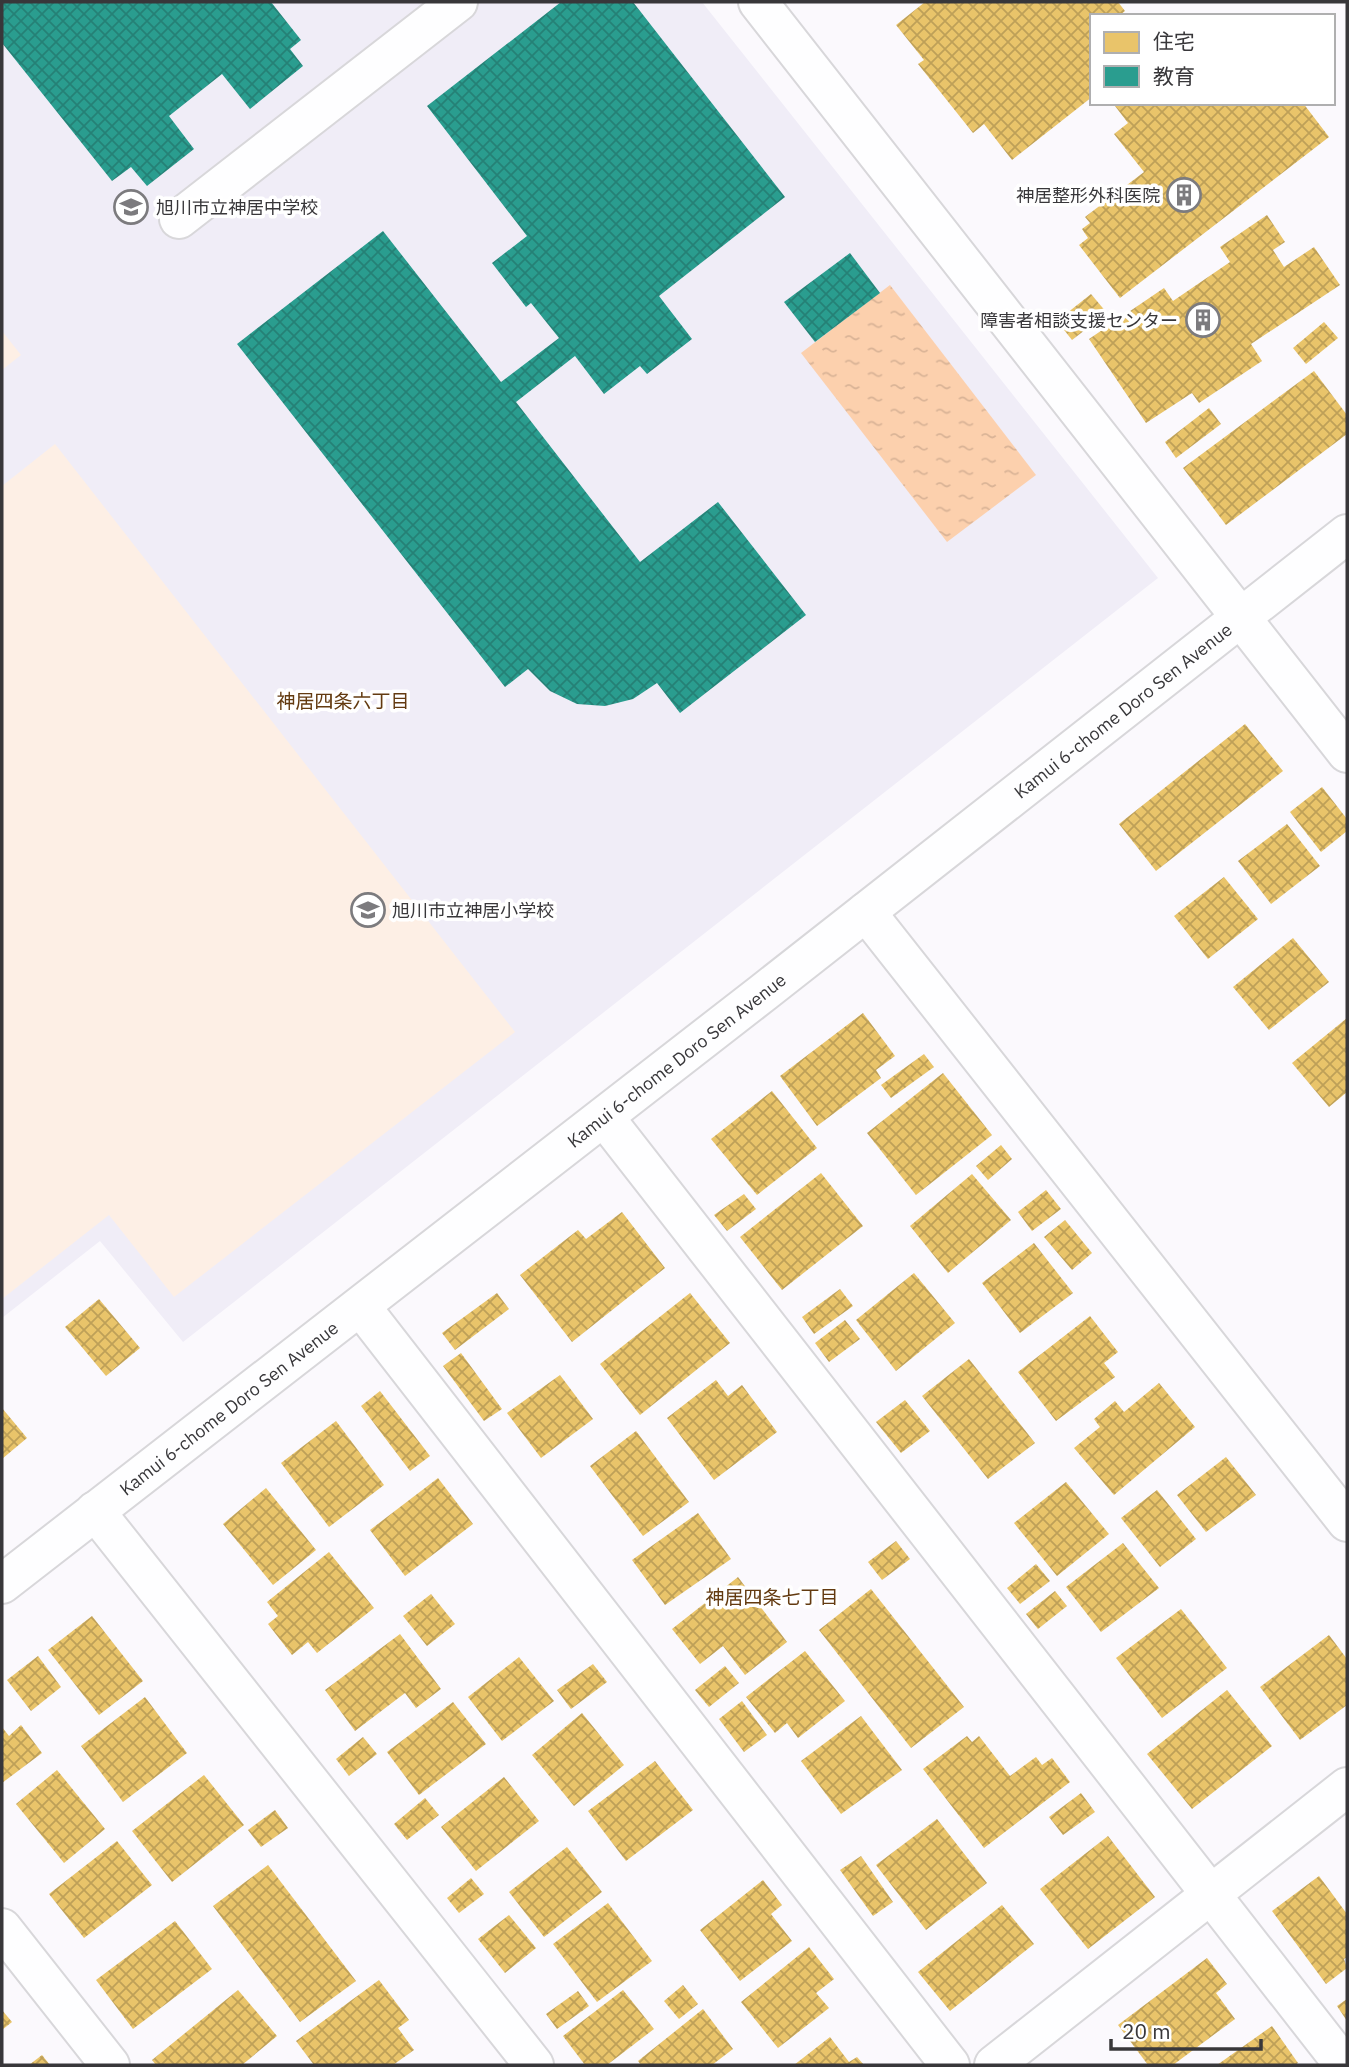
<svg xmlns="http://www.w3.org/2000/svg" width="1349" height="2067" font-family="'IBM Plex Sans','Noto Sans JP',sans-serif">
	<defs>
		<pattern id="water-ripples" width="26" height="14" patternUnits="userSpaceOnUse" patternTransform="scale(1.75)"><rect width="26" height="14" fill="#fcd0ad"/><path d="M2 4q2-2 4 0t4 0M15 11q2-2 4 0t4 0" fill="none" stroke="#d9b396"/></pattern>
		<pattern id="homes-cross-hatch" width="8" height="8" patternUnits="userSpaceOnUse" patternTransform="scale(1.75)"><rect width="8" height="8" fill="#e9c46a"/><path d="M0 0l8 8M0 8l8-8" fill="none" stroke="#bea058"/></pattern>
		<pattern id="schools-cross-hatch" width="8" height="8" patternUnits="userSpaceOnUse" patternTransform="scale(1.75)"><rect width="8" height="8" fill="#2a9d8f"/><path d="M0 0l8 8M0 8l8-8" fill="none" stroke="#258176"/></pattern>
	</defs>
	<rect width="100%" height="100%" fill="#fbf9fd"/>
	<polygon fill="#f0edf7" points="2,2 702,2 1158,578 183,1342 100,1241 2,1318"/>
	<g fill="#fdefe5">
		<polygon points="2,331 21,355 2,370"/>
		<polygon points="55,444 515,1032 174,1297 109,1215 2,1299 2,486"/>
	</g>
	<polygon fill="url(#water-ripples)" points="890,285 1036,475 947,542 801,353"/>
	<g fill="url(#homes-cross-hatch)">
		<polygon points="925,2 1118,2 1125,11 1119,16 1092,16 1092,97 1012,160 984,124 973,133 918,64 924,60 896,25"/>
		<polygon points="1118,103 1303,103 1329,137 1120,298 1079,245 1088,238 1082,229 1090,223 1085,217 1144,172 1114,134 1128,123 1115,106"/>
		<polygon points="1267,215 1285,242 1273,250 1284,267 1314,247 1340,285 1251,344 1262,361 1199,403 1192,393 1146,423 1089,339 1164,288 1173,301 1230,262 1220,247"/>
		<polygon points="1091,294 1107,313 1072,340 1057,321"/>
		<polygon points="1324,322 1338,338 1306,364 1293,348"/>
		<polygon points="1314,371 1347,415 1347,434 1226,525 1183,468"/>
		<polygon points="1209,408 1221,424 1176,458 1165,442"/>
		<polygon points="1245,724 1283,771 1156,871 1119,824"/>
		<polygon points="1322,787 1347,819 1347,831 1321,852 1290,812"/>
		<polygon points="1287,824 1320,866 1271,904 1238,861"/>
		<polygon points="1224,877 1258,919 1208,959 1174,916"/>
		<polygon points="1293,938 1329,982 1269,1030 1233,987"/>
		<polygon points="863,1013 895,1056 876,1070 881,1078 817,1126 780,1076"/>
		<polygon points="1347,1018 1347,1092 1329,1107 1292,1063"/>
		<polygon points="924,1054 934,1067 891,1098 881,1085"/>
		<polygon points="943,1073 992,1135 916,1195 867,1133"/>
		<polygon points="772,1091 817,1148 757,1195 711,1139"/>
		<polygon points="1001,1145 1012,1159 988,1180 976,1166"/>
		<polygon points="821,1173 863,1226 782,1290 740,1237"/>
		<polygon points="972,1174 1011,1220 948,1273 910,1226"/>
		<polygon points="1046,1190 1061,1209 1032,1231 1018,1212"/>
		<polygon points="744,1194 756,1209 727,1231 714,1215"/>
		<polygon points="622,1212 665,1268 572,1342 520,1275 578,1230 586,1239"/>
		<polygon points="1065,1220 1092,1253 1072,1270 1044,1237"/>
		<polygon points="1034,1243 1073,1293 1020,1333 982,1283"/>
		<polygon points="914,1273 955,1323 896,1371 856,1320"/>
		<polygon points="840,1289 853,1306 814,1334 802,1317"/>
		<polygon points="497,1293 509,1309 455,1350 442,1333"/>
		<polygon points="690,1293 730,1343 640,1415 600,1364"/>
		<polygon points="99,1299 140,1348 106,1376 65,1327"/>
		<polygon points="1090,1316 1118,1352 1104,1363 1115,1377 1056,1421 1018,1372"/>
		<polygon points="845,1320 860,1339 829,1362 815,1343"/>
		<polygon points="461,1353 502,1409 484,1421 443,1366"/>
		<polygon points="969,1359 1035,1443 988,1479 922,1396"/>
		<polygon points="560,1375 593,1419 541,1458 507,1413"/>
		<polygon points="716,1380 728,1396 742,1385 777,1432 714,1480 667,1418"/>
		<polygon points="1159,1383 1195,1427 1114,1495 1074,1448 1100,1427 1094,1419 1115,1401 1124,1412"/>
		<polygon points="380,1391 430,1456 410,1471 361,1406"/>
		<polygon points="905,1400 930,1431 901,1453 876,1422"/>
		<polygon points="2,1408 27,1438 2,1459"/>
		<polygon points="336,1421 384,1485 329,1527 281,1463"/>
		<polygon points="636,1431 689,1502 643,1536 590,1466"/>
		<polygon points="1226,1457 1256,1495 1206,1532 1177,1495"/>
		<polygon points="438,1478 473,1524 405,1576 370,1530"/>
		<polygon points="1066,1482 1109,1534 1057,1576 1014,1523"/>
		<polygon points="266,1488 316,1550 273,1585 223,1524"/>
		<polygon points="1157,1490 1196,1539 1160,1567 1121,1518"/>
		<polygon points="698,1513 731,1559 665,1605 632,1560"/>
		<polygon points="896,1541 910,1559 882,1580 868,1562"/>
		<polygon points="1123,1543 1159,1588 1101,1632 1066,1587"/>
		<polygon points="329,1552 374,1608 317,1653 308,1642 292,1655 268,1624 278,1616 267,1602"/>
		<polygon points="1036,1564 1050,1581 1020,1604 1007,1588"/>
		<polygon points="738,1577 787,1642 745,1675 723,1646 700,1664 672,1629"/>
		<polygon points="871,1589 964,1707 911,1748 819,1630"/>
		<polygon points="1055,1591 1067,1606 1038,1629 1026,1614"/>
		<polygon points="431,1594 455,1624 427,1646 403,1616"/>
		<polygon points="1181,1609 1227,1668 1162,1718 1116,1658"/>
		<polygon points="92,1616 143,1681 99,1715 48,1650"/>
		<polygon points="400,1634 441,1689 416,1708 405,1693 355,1731 325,1690"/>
		<polygon points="1329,1635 1347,1659 1347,1705 1300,1740 1260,1687"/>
		<polygon points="805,1651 845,1701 798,1738 787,1723 775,1733 746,1697"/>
		<polygon points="38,1656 61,1687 31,1711 7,1680"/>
		<polygon points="519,1657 554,1701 502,1741 468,1697"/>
		<polygon points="593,1664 607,1682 571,1709 557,1690"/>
		<polygon points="725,1666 739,1683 709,1707 695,1690"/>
		<polygon points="1227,1690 1272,1746 1192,1809 1147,1754"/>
		<polygon points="145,1697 187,1753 123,1802 81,1746"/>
		<polygon points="742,1701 767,1735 744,1752 719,1719"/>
		<polygon points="453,1702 486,1744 419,1795 387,1752"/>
		<polygon points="582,1713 624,1765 574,1806 532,1755"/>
		<polygon points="861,1716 902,1770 841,1814 801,1761"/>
		<polygon points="21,1725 42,1753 2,1783 2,1727 9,1736"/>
		<polygon points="967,1736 972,1742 979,1736 1010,1776 1036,1757 1042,1765 1052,1758 1070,1782 984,1848 923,1769"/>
		<polygon points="363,1737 377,1754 349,1776 336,1759"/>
		<polygon points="655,1761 693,1810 626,1861 588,1811"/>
		<polygon points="57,1770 105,1829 64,1863 16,1804"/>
		<polygon points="204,1775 244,1825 172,1882 132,1831"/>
		<polygon points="504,1777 539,1821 476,1871 441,1827"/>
		<polygon points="1081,1793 1095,1812 1063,1835 1049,1817"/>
		<polygon points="425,1798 439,1815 407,1840 394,1824"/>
		<polygon points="275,1810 288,1828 261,1847 248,1830"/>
		<polygon points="937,1819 987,1883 926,1930 876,1865"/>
		<polygon points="1108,1836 1155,1897 1088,1949 1040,1889"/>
		<polygon points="117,1841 152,1885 84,1938 49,1894"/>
		<polygon points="567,1847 602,1892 544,1937 509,1892"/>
		<polygon points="861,1856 893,1902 873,1916 840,1870"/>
		<polygon points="268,1865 356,1981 300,2022 213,1906"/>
		<polygon points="1319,1876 1347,1914 1347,1957 1344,1959 1347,1968 1326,1984 1272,1911"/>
		<polygon points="471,1878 484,1894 459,1913 447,1898"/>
		<polygon points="763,1880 782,1905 771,1914 792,1941 740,1981 700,1930"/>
		<polygon points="608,1903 652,1961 597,2002 553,1944"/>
		<polygon points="1002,1905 1034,1944 950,2011 918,1972"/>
		<polygon points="509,1915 536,1948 505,1973 478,1939"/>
		<polygon points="175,1921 212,1969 133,2029 96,1980"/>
		<polygon points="809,1947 834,1979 816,1993 829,2008 778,2048 741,2002"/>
		<polygon points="1207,1958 1227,1984 1216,1993 1235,2019 1173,2065 1148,2065 1118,2025"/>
		<polygon points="379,1980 409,2020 398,2028 414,2050 393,2065 314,2065 296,2041"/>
		<polygon points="683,1985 698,2004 679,2019 664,2001"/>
		<polygon points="238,1990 277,2036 242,2065 156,2065 152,2060"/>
		<polygon points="623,1990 654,2029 607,2065 585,2065 563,2036"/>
		<polygon points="578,1991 589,2006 557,2029 546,2014"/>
		<polygon points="1347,1999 1347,2021 1337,2006"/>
		<polygon points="703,2009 733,2049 712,2065 641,2065 638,2061"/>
		<polygon points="2,2010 12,2022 2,2030"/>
		<polygon points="1272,2026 1298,2063 1295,2065 1217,2065"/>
		<polygon points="830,2037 849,2062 857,2057 864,2065 794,2065"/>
		<polygon points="42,2055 50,2065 29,2065"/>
	</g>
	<g fill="url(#schools-cross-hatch)">
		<polygon points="2,2 271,2 301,40 290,49 303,66 250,109 222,74 169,116 194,149 147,186 131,167 112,181 2,43"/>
		<polygon points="561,2 633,2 785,197 659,296 692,339 647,374 640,366 604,394 575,356 516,402 640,562 718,502 806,615 680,713 657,683 633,699 605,706 577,704 550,691 528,669 505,687 237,344 383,231 501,382 559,338 531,303 526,307 492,263 527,236 427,106"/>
		<polygon points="850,253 880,293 815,342 784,302"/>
	</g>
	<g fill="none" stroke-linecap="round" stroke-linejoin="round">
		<g stroke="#d8d7da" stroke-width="42">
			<g id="minor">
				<polyline points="758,2 1347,753"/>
				<polyline points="179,219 458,2"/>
				<polyline points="866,912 1347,1522"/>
				<polyline points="604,1117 1344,2065"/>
				<polyline points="361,1307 950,2065"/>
				<polyline points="95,1511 534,2065"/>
				<path id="s1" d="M2,1584L764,992L1347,534"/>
				<polyline points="2,1928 110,2065"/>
				<polyline points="994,2065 1347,1787"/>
			</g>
		</g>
		<use href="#minor" stroke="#fefeff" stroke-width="38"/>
	</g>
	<defs>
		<g id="building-ring" transform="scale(1.75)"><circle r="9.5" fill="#fff" stroke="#7c7b7e" stroke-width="1.5"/><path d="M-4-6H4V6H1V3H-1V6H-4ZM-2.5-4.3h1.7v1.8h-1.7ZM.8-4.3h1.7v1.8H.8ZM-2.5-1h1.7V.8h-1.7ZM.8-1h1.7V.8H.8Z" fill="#7c7b7e"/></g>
		<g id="school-ring" transform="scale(1.75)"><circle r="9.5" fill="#fff" stroke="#7c7b7e" stroke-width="1.5"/><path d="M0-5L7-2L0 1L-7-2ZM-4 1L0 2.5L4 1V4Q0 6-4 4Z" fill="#7c7b7e"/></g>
	</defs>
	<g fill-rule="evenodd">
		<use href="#building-ring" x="1184" y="195"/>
		<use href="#school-ring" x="131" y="207"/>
		<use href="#building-ring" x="1203" y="320"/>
		<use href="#school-ring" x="368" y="910"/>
	</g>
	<g text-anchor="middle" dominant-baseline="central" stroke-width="7" stroke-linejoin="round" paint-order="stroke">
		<g font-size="18" fill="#38373a" stroke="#fff" text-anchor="end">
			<text x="1160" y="195">神居整形外科医院</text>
			<text x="156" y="207" text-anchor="start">旭川市立神居中学校</text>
			<text x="1178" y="320">障害者相談支援センター</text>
			<text x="392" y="910" text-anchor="start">旭川市立神居小学校</text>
		</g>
		<g font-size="18" fill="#38373a" stroke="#fff">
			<text stroke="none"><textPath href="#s1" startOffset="1421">Kamui 6-chome Doro Sen Avenue</textPath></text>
			<text stroke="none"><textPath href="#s1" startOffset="854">Kamui 6-chome Doro Sen Avenue</textPath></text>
			<text stroke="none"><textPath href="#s1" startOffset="287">Kamui 6-chome Doro Sen Avenue</textPath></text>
		</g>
		<g font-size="19" fill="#633a10" stroke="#fff">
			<text x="343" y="701">神居四条六丁目</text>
			<text x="772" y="1597">神居四条七丁目</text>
		</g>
	</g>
	<rect width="1349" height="2067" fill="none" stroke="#38373a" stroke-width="7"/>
	<rect x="1090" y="14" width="245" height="91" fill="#ffffff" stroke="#afafb0" stroke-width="2"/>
	<rect x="1104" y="32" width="35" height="21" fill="#e9c46a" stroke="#afafb0" stroke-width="2"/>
	<text x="1153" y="49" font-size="21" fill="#38373a">住宅</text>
	<rect x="1104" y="66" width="35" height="21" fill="#2a9d8f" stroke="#afafb0" stroke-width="2"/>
	<text x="1153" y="84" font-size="21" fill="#38373a">教育</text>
	<path d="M1111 2039v10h150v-10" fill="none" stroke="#38373a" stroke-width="3.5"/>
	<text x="1122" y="2039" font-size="21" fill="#38373a" stroke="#ffffff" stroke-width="5" paint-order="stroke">20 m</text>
</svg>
